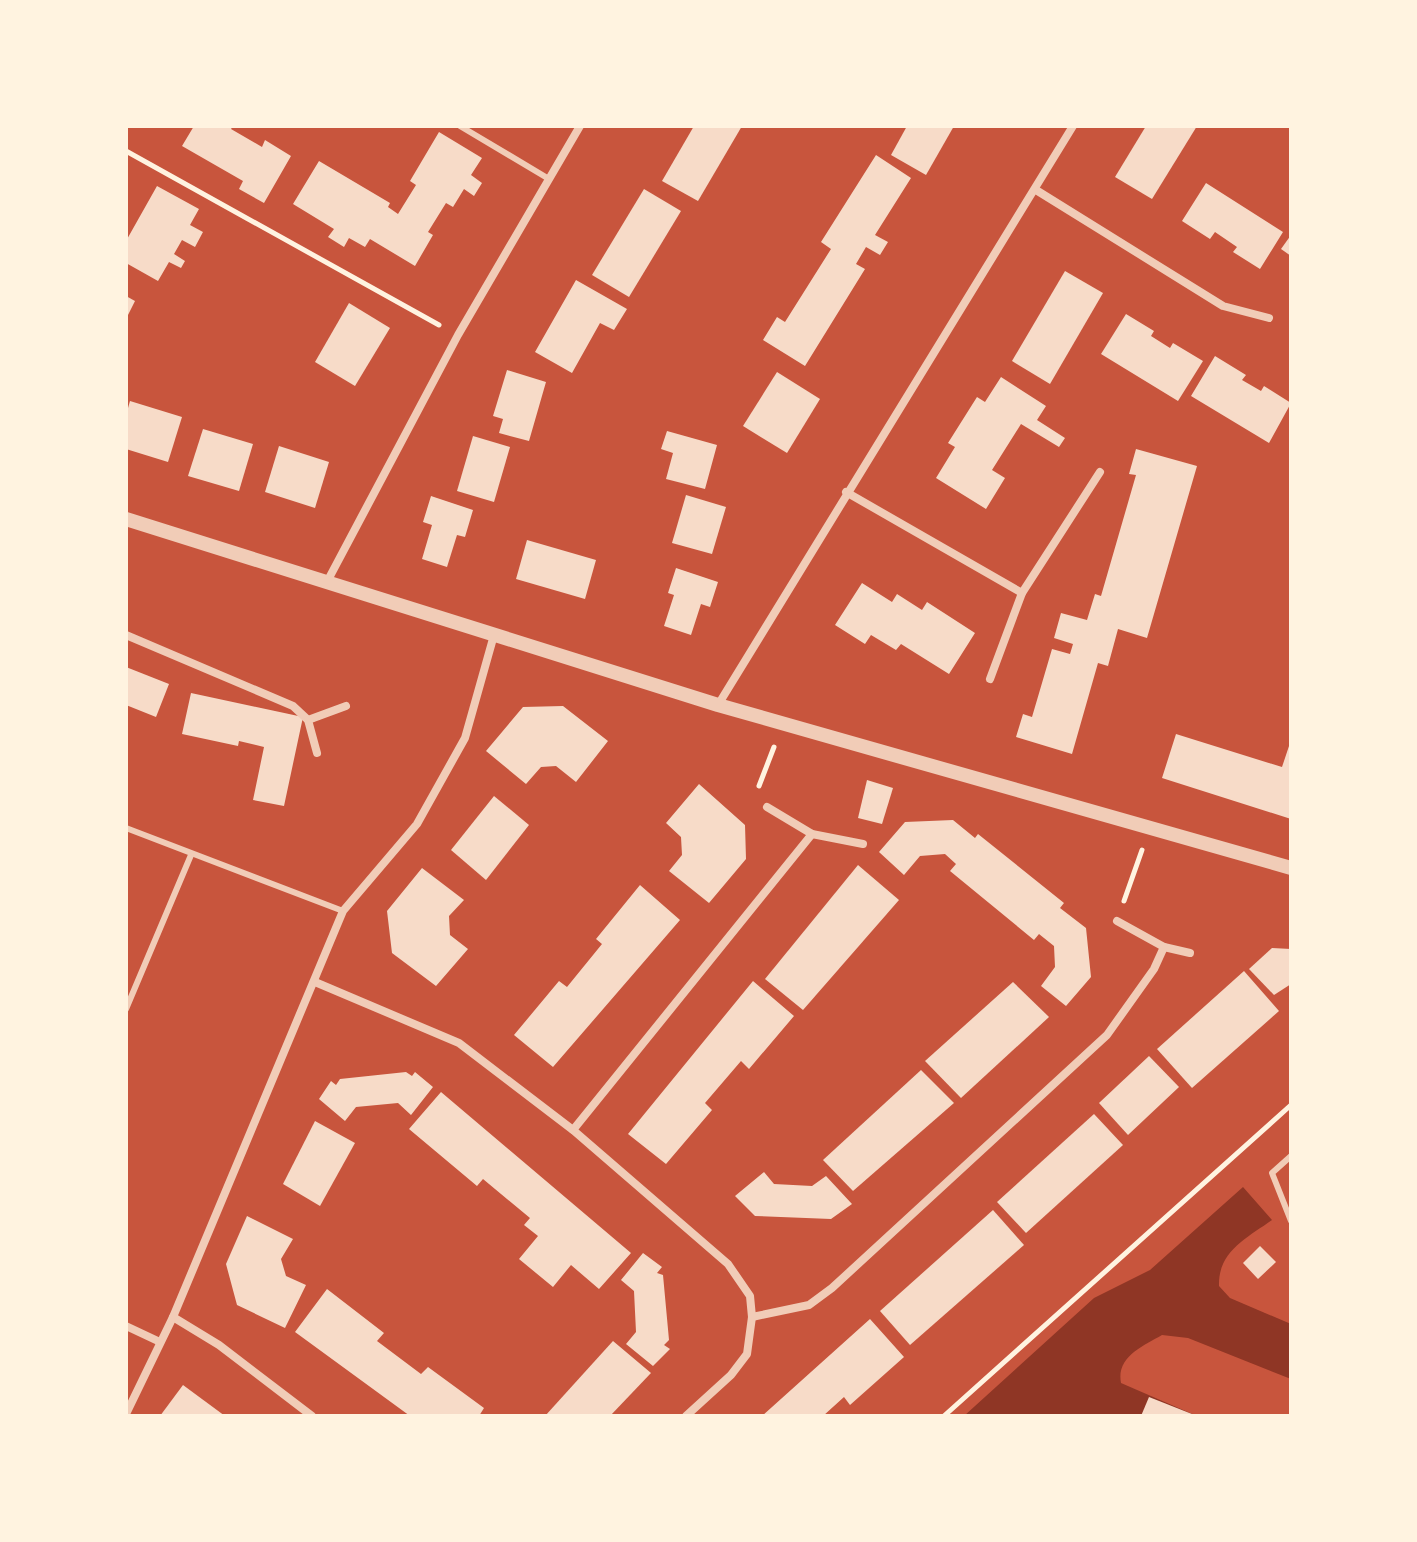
<svg xmlns="http://www.w3.org/2000/svg" width="1417" height="1542" font-family="Lato,sans-serif">
	<rect width="100%" height="100%" fill="#c8553d"/>
	<path fill="#8f3625" d="M1243,1187L1272,1220C1247,1238 1218,1251 1219,1286L1230,1298L1291,1324V1379L1188,1338L1162,1335C1143,1346 1116,1357 1121,1383L1197,1416H964L1094,1298L1150,1270Z"/>
	<g fill="#f7dbc8">
		<polygon points="194,126 233,126 231,129 262,147 265,140 291,156 264,203 239,189 243,181 182,146"/>
		<polygon points="694,126 742,126 698,201 662,181"/>
		<polygon points="907,126 954,126 926,175 891,155"/>
		<polygon points="1146,126 1197,126 1152,199 1115,177"/>
		<polygon points="439,132 482,158 471,175 482,183 474,196 464,189 453,207 446,203 428,232 433,235 415,266 370,239 365,247 349,238 344,247 328,237 334,229 293,204 319,161 390,203 388,207 398,214 416,185 410,181"/>
		<polygon points="876,155 911,178 875,235 888,242 880,255 866,247 856,264 865,269 805,366 763,340 777,317 785,322 831,249 821,242"/>
		<polygon points="1206,183 1283,232 1260,269 1233,252 1237,247 1215,232 1210,239 1182,221"/>
		<polygon points="157,186 199,209 190,225 203,232 195,247 182,240 174,254 185,261 181,268 169,262 158,281 126,263 126,241"/>
		<polygon points="644,189 681,211 629,297 592,275"/>
		<polygon points="1291,235 1291,256 1281,249"/>
		<polygon points="1065,271 1103,293 1050,384 1012,361"/>
		<polygon points="576,280 627,309 614,330 600,323 572,373 535,352"/>
		<polygon points="126,296 135,301 126,319"/>
		<polygon points="349,303 390,328 355,386 315,362"/>
		<polygon points="1126,314 1154,331 1151,336 1170,348 1173,343 1203,361 1178,401 1101,354"/>
		<polygon points="1215,356 1246,375 1242,380 1261,391 1264,386 1291,403 1269,443 1191,396"/>
		<polygon points="507,370 546,382 529,441 499,433 503,419 493,416"/>
		<polygon points="777,372 820,399 787,453 743,426"/>
		<polygon points="1001,377 1046,406 1037,420 1065,438 1059,447 1021,424 992,470 1005,478 986,509 936,478 955,447 948,443 977,397 985,402"/>
		<polygon points="130,401 182,417 168,462 126,449 126,415"/>
		<polygon points="203,429 253,444 239,491 188,476"/>
		<polygon points="667,431 717,445 705,489 666,479 673,453 661,449"/>
		<polygon points="473,436 510,447 494,502 457,491"/>
		<polygon points="279,446 329,462 315,508 265,492"/>
		<polygon points="1136,449 1197,466 1147,638 1118,629 1108,666 1098,663 1072,754 1016,737 1023,714 1032,717 1052,649 1070,654 1073,644 1054,638 1061,613 1087,620 1095,594 1101,596 1136,475 1129,474"/>
		<polygon points="686,495 726,507 712,554 672,543"/>
		<polygon points="431,496 473,510 465,537 457,535 447,567 422,559 432,525 423,522"/>
		<polygon points="527,540 596,560 585,599 516,579"/>
		<polygon points="676,568 718,582 710,607 701,604 691,635 664,626 674,595 668,593"/>
		<polygon points="862,583 892,602 897,594 922,610 927,602 975,633 949,674 901,644 896,650 871,635 865,644 835,625"/>
		<polygon points="126,667 169,684 156,717 126,705"/>
		<polygon points="191,693 303,717 284,806 253,800 264,747 239,741 238,746 182,734"/>
		<polygon points="563,706 608,741 576,782 556,766 541,767 526,784 486,751 523,707"/>
		<polygon points="1176,734 1282,767 1291,740 1291,819 1162,778"/>
		<polygon points="867,780 893,788 882,824 858,818"/>
		<polygon points="699,784 745,825 746,859 709,903 669,871 682,855 681,837 666,823"/>
		<polygon points="494,796 529,825 486,880 451,850"/>
		<polygon points="953,820 975,838 978,834 1064,903 1060,908 1086,928 1091,977 1066,1006 1041,986 1055,967 1054,946 1039,934 1034,940 950,871 956,864 945,854 920,856 904,875 879,852 905,822"/>
		<polygon points="858,865 899,900 803,1010 765,979"/>
		<polygon points="422,868 464,900 449,916 450,935 468,949 436,986 392,953 387,911"/>
		<polygon points="640,885 680,920 553,1067 514,1035 559,981 567,987 602,944 596,939"/>
		<polygon points="1272,948 1291,949 1291,984 1274,995 1249,969"/>
		<polygon points="1244,971 1279,1011 1192,1088 1157,1049"/>
		<polygon points="753,981 794,1016 749,1069 741,1061 705,1103 712,1110 666,1164 628,1134"/>
		<polygon points="1013,982 1049,1017 961,1098 925,1061"/>
		<polygon points="1149,1056 1179,1087 1128,1135 1099,1103"/>
		<polygon points="921,1070 954,1103 853,1191 823,1160"/>
		<polygon points="406,1072 412,1076 415,1072 433,1087 411,1115 398,1103 356,1107 345,1121 319,1099 331,1081 336,1085 340,1079"/>
		<polygon points="441,1092 631,1253 599,1289 571,1265 553,1287 519,1259 538,1236 524,1225 530,1218 483,1179 477,1186 409,1129"/>
		<polygon points="1094,1114 1123,1145 1026,1233 997,1202"/>
		<polygon points="315,1121 355,1143 320,1206 283,1184"/>
		<polygon points="764,1172 774,1184 812,1186 826,1176 852,1204 831,1219 755,1216 735,1196"/>
		<polygon points="993,1210 1024,1245 910,1345 880,1311"/>
		<polygon points="247,1216 293,1239 281,1259 286,1276 306,1285 285,1328 237,1305 226,1264"/>
		<polygon points="1260,1246 1276,1262 1258,1279 1243,1263"/>
		<polygon points="643,1253 662,1267 657,1273 663,1275 669,1340 664,1345 670,1349 653,1366 626,1344 636,1332 634,1291 621,1280"/>
		<polygon points="327,1289 384,1333 377,1341 421,1374 428,1367 484,1408 479,1416 410,1416 295,1332"/>
		<polygon points="870,1319 904,1357 850,1405 844,1397 823,1416 762,1416"/>
		<polygon points="613,1341 651,1373 610,1416 545,1416"/>
		<polygon points="183,1385 225,1416 160,1416"/>
		<polygon points="1149,1397 1197,1416 1141,1416"/>
	</g>
	<g fill="none" stroke-linecap="round" stroke-linejoin="round">
		<g stroke="#fff3e0" stroke-width="5">
			<polyline points="126,151 439,325"/>
			<polyline points="759,786 774,747"/>
			<polyline points="1124,901 1142,850"/>
			<polyline points="944,1416 1291,1105"/>
		</g>
		<g stroke="#f1ccb7" stroke-width="6">
			<polyline points="460,126 549,179"/>
			<polyline points="126,828 343,911"/>
			<polyline points="126,1009 191,855"/>
			<polyline points="1291,1156 1272,1173 1291,1221"/>
		</g>
		<g stroke="#f1ccb7" stroke-width="8">
			<polyline points="1036,190 1223,306 1269,318"/>
			<polyline points="846,492 1022,593"/>
			<polyline points="328,580 458,335 580,126"/>
			<polyline points="126,635 293,706 308,720 317,753"/>
			<polyline points="990,679 1022,593 1100,472"/>
			<polyline points="718,705 1073,126"/>
			<polyline points="308,720 346,706"/>
			<polyline points="767,807 812,834 863,844"/>
			<polyline points="1117,921 1164,947 1190,953"/>
			<polyline points="315,982 459,1043 573,1130 728,1264 750,1296 752,1317 747,1354 731,1375 686,1416"/>
			<polyline points="573,1130 812,834"/>
			<polyline points="173,1317 219,1345 312,1416"/>
			<polyline points="752,1317 809,1305 832,1288 1107,1035 1154,969 1164,947"/>
			<polyline points="126,1326 160,1342"/>
			<polyline points="126,1414 173,1317 343,911 417,824 465,738 494,635"/>
		</g>
		<polyline stroke="#f1ccb7" stroke-width="14" points="126,519 718,705 1291,868"/>
	</g>
	<rect width="1417" height="1542" fill="none" stroke="#fff3e0" stroke-width="256"/>
</svg>
